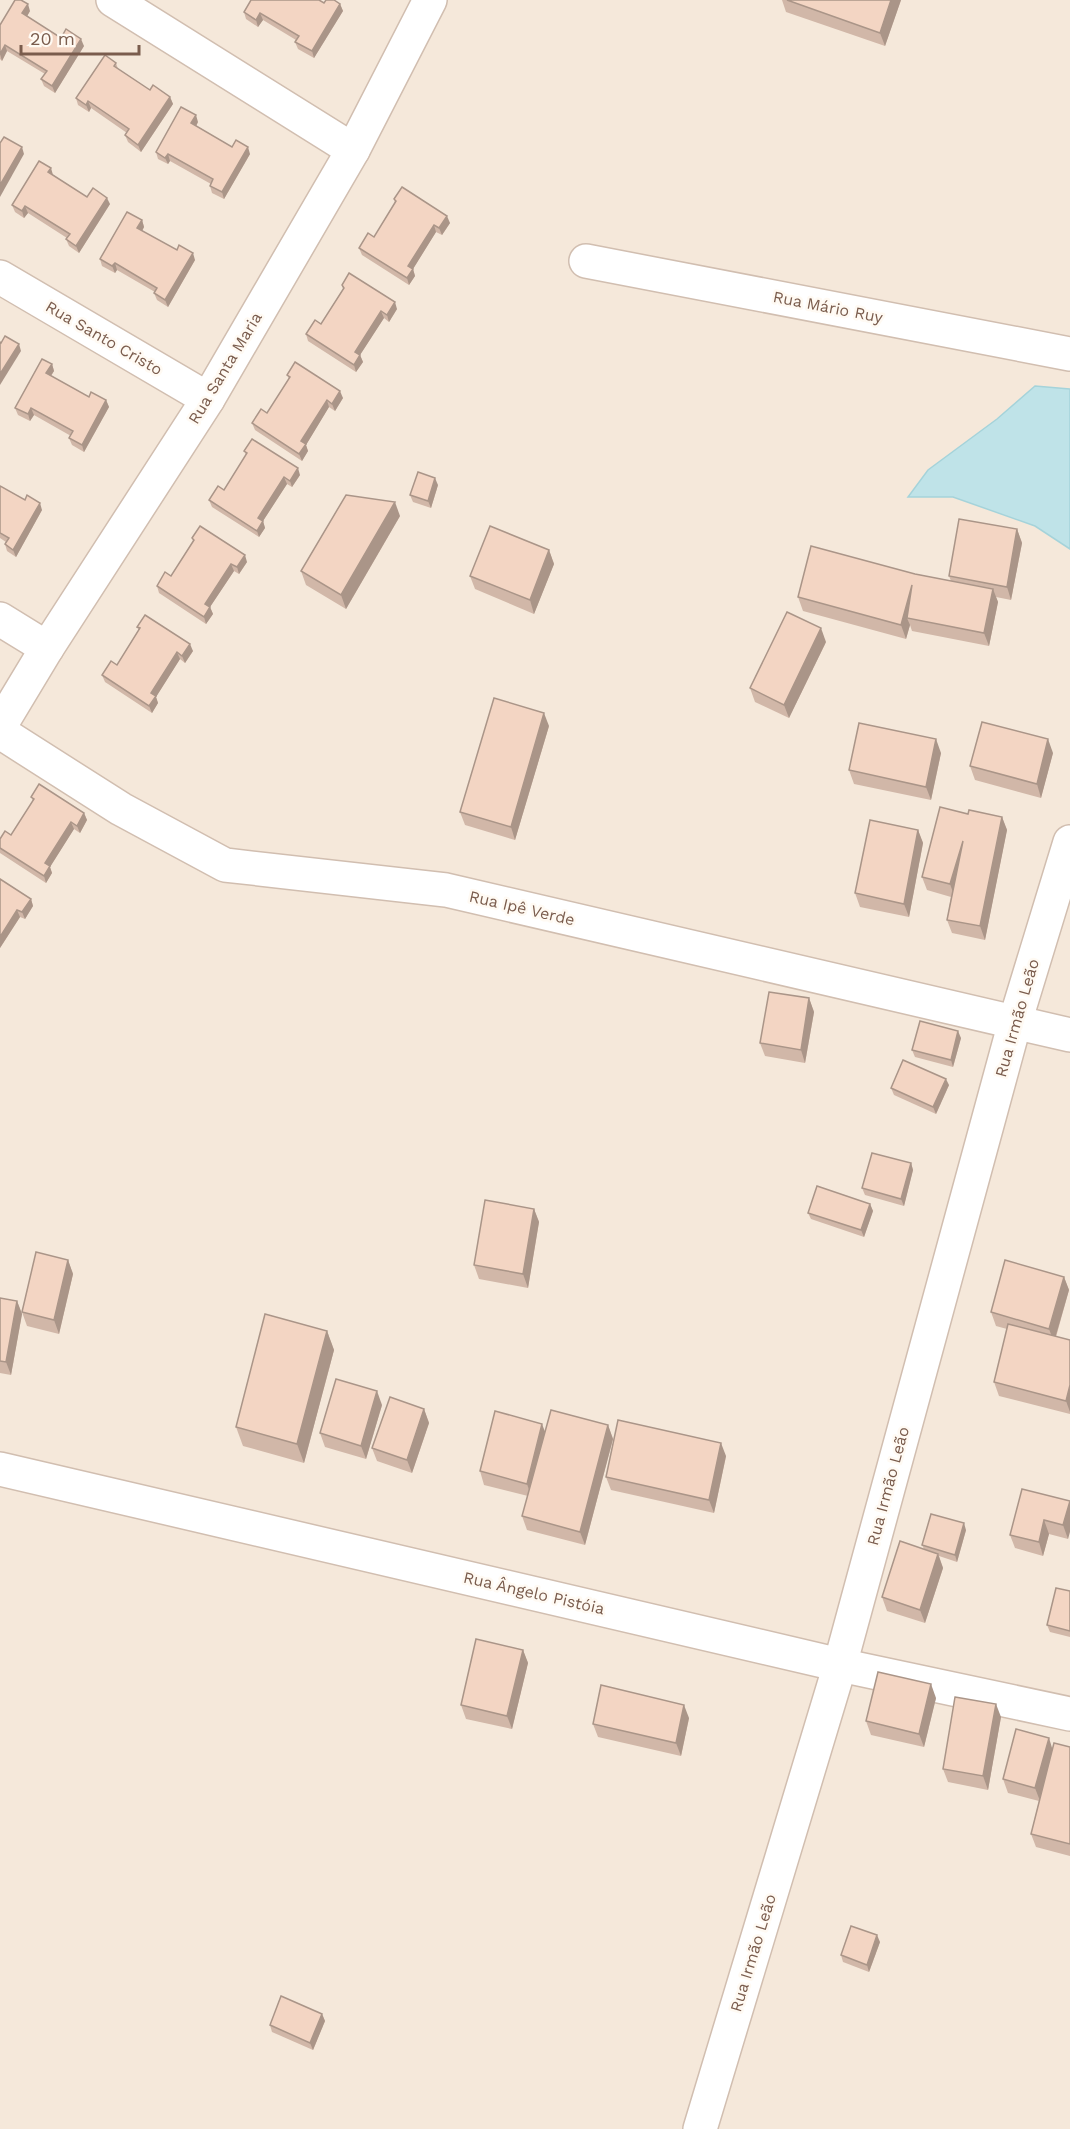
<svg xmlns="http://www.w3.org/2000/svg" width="1070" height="2129" font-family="'Work Sans',sans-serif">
	<rect width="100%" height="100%" fill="#fdf6ec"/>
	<rect fill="#f5e8da" x="0" y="0" width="1070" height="2129"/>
	<polygon fill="#bfe3e8" stroke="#a5d3da" stroke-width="1.5" points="1035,386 1070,389 1070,549 1035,526 953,497 908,497 928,470 997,419"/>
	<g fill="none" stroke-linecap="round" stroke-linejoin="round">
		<g stroke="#d1beb0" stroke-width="36">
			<g id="minor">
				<polyline points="113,0 353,150"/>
				<polyline points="586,261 1070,354"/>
				<polyline points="0,277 208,399"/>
				<polyline points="0,619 47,648"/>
				<polyline points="0,732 121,809 225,865 446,890 1070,1035"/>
				<polyline points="0,1469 840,1665 1070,1714"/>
				<polyline points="700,2129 840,1665 1015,1022 1070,842"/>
			</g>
		</g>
		<g stroke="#d1beb0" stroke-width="36">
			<polyline id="tertiary" points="0,726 47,648 208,399 353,150 430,0"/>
		</g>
		<use href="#minor" stroke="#fff" stroke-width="33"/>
		<use href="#tertiary" stroke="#fff" stroke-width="33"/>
	</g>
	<g fill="#d1b7a8">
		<polygon points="782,0 901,0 885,46 786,12"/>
		<polygon points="324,3 340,4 343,11 314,58 298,49 295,42 296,40 263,20 258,27 246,19 244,12"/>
		<polygon points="30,11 27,16 61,38 84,46 55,93 44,86 41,79 45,74 7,51 2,61 0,59 0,25"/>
		<polygon points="116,63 118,69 150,90 170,97 173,104 141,152 128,142 125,135 127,133 91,108 89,112 78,105 76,98"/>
		<polygon points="198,122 196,126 232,147 250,154 224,199 212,193 210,186 211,184 170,161 168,164 158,159 156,152"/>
		<polygon points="53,175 87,197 110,204 79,253 69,246 66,239 67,238 28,213 24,218 15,212 12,205"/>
		<polygon points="394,199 450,223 442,235 436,232 413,269 415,276 409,285 362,255 359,248 374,237 395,203"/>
		<polygon points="142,220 144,227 142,231 195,260 168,307 157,300 154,293 155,292 117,270 115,273 102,266 100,259"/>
		<polygon points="342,285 397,309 389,322 384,318 360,355 363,362 356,372 308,341 306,334 321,324 343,289"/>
		<polygon points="52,364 54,371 51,376 89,397 106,400 109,407 84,452 72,445 69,438 71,436 34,415 30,421 18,415 15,408"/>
		<polygon points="287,375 343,398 335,411 329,407 306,445 308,451 302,461 255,430 252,423 267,413 289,379"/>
		<polygon points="244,451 300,475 292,487 287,484 263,521 265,528 259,537 212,507 209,500 224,490 246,455"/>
		<polygon points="438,485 431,508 413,502 410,495"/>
		<polygon points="0,486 42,510 16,557 7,551 5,544 6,542 0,538"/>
		<polygon points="400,516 346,609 306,585 301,571"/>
		<polygon points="1017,529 1022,543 1011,600 996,597 998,602 989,646 912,631 910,625 906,639 803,611 798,597 915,574 951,581 949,576"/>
		<polygon points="192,538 247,562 239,574 234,571 210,607 213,614 206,624 159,593 157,586 171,576 193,541"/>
		<polygon points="549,550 554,564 534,614 475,589 470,576"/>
		<polygon points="137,627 193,651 185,663 180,659 156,697 158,703 152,713 105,682 102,675 117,665 139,631"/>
		<polygon points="826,642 789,718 755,702 750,688"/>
		<polygon points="549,726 515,840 465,825 460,812"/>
		<polygon points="941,753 931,800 854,784 849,770"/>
		<polygon points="1053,753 1041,798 975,780 970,766"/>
		<polygon points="31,797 84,813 87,820 80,833 74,829 50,867 52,873 46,883 0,853 0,839 11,835 33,801"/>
		<polygon points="968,814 1002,817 1007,830 985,940 952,933 947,920 951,897 927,890 922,877"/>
		<polygon points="918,830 923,843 909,917 860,907 855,893"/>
		<polygon points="0,879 31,899 33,906 25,919 20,917 0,948"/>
		<polygon points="809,998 814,1012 805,1063 765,1056 760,1043"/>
		<polygon points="961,1038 953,1067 915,1057 912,1050"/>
		<polygon points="949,1085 936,1114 894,1095 891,1088"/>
		<polygon points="911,1163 913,1170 904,1206 865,1195 862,1188"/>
		<polygon points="870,1204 873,1211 864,1237 811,1219 808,1213"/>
		<polygon points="534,1209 539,1222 528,1288 479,1279 474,1265"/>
		<polygon points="68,1260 73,1274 59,1334 27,1326 22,1312"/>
		<polygon points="1064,1277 1069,1290 1056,1337 1070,1340 1070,1414 999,1396 994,1382 1007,1329 996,1326 991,1312"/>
		<polygon points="0,1298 17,1301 22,1314 11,1375 0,1373"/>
		<polygon points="327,1331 334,1350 304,1463 243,1446 236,1427"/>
		<polygon points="382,1405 366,1459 325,1447 320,1433"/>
		<polygon points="424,1409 429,1423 412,1473 377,1461 372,1448"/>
		<polygon points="608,1425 613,1439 585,1545 527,1530 522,1516 528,1496 484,1485 480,1471 545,1431"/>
		<polygon points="726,1456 714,1513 611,1490 606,1477"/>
		<polygon points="1070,1501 1068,1539 1049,1534 1043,1556 1015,1548 1010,1535"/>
		<polygon points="966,1530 957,1562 939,1556 943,1568 925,1623 887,1611 882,1597 924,1549 922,1545"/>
		<polygon points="1070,1591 1070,1637 1050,1632 1047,1625"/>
		<polygon points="523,1650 528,1663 512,1729 466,1719 461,1705"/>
		<polygon points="936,1698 924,1747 871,1735 866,1721"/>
		<polygon points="1001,1717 988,1790 948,1782 943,1769"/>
		<polygon points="689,1718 681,1756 598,1737 593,1724"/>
		<polygon points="1070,1747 1070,1856 1036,1847 1031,1834 1039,1801 1008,1793 1003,1779 1053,1749"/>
		<polygon points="880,1942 869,1972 843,1962 841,1955"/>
		<polygon points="322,2014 325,2021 313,2050 272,2032 270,2025"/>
	</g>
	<g fill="#aa9588">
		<polygon points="891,0 901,0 885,46 880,33"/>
		<polygon points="28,4 30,11 25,20 22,13"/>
		<polygon points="340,4 343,11 314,58 312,51"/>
		<polygon points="260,13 263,20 258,27 256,20"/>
		<polygon points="81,39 84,46 55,93 52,86"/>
		<polygon points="5,45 7,51 2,61 0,54"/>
		<polygon points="170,97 173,104 141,152 138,145"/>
		<polygon points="88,101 91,108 89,112 86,105"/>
		<polygon points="196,115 198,122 194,130 191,123"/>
		<polygon points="22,147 24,154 0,197 0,185"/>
		<polygon points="248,147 250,154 224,199 222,192"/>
		<polygon points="168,154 170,161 168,164 165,158"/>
		<polygon points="51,168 53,175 50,179 48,172"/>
		<polygon points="107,198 110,204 79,253 76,246"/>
		<polygon points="25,206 28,213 24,218 22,211"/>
		<polygon points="447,216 450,223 442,235 439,228"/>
		<polygon points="142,220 144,227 140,235 137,228"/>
		<polygon points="434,225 436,232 413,269 415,276 409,285 407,278 408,266"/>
		<polygon points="193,253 195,260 168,307 165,300"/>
		<polygon points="115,263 117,270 115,273 112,266"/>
		<polygon points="395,302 397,309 389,322 387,315"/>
		<polygon points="381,311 384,318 360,355 363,362 356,372 354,365 355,352"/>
		<polygon points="19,344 21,351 0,385 0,374"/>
		<polygon points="52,364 54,371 48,380 46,373"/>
		<polygon points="340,391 343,398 335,411 332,404"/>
		<polygon points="106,400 109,407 84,452 82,445"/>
		<polygon points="327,400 329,407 306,445 308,451 302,461 299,454 301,441"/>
		<polygon points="31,408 34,415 30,421 28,414"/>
		<polygon points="298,468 300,475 292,487 290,481"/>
		<polygon points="284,477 287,484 263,521 265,528 259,537 257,531 258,518"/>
		<polygon points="435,478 438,485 431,508 428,501"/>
		<polygon points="395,502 400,516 346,609 341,595"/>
		<polygon points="40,503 42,510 16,557 13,550"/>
		<polygon points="1017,529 1022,543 1011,600 1007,587"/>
		<polygon points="549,550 554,564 534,614 530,600"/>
		<polygon points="245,555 247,562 239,574 237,567"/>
		<polygon points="231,564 234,571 210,607 213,614 206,624 204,617 205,604"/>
		<polygon points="912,585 907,618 910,625 906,639 901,625"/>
		<polygon points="993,589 998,602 989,646 984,633"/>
		<polygon points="821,628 826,642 789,718 784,705"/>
		<polygon points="190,644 193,651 185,663 182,656"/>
		<polygon points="177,652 180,659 156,697 158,703 152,713 149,706 151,693"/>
		<polygon points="544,713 549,726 515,840 511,827"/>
		<polygon points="936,739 941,753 931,800 926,787"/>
		<polygon points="1048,739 1053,753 1041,798 1037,784"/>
		<polygon points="84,813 87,820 80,833 77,826"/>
		<polygon points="1002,817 1007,830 985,940 980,926"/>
		<polygon points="71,822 74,829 50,867 52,873 46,883 44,876 45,863"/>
		<polygon points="918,830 923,843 909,917 904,904"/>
		<polygon points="963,841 955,898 950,884"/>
		<polygon points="31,899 33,906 25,919 22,912"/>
		<polygon points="17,910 20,917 0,948 0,937"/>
		<polygon points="809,998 814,1012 805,1063 801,1050"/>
		<polygon points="958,1031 961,1038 953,1067 951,1060"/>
		<polygon points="946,1079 949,1085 936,1114 933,1107"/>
		<polygon points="911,1163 913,1170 904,1206 901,1199"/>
		<polygon points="870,1204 873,1211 864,1237 861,1230"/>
		<polygon points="534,1209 539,1222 528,1288 523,1274"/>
		<polygon points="68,1260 73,1274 59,1334 54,1320"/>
		<polygon points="1064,1277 1069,1290 1054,1342 1049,1329"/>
		<polygon points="17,1301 22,1314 11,1375 6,1362"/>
		<polygon points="327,1331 334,1350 304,1463 297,1444"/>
		<polygon points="1070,1385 1070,1412 1066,1401"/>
		<polygon points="377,1391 382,1405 366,1459 361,1446"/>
		<polygon points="424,1409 429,1423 412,1473 407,1460"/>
		<polygon points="542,1424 547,1437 532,1498 527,1484"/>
		<polygon points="608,1425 613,1439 585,1545 580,1532"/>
		<polygon points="721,1443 726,1456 714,1513 709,1500"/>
		<polygon points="1070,1501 1070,1532 1068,1539 1063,1525"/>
		<polygon points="1044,1520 1049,1534 1043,1556 1039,1542"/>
		<polygon points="964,1523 966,1530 957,1562 955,1555"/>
		<polygon points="938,1554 943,1568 925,1623 920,1610"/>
		<polygon points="523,1650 528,1663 512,1729 507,1716"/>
		<polygon points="931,1684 936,1698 924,1747 919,1734"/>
		<polygon points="996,1704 1001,1717 988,1790 983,1776"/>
		<polygon points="684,1705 689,1718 681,1756 676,1743"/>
		<polygon points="1049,1738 1053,1751 1040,1801 1035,1788"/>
		<polygon points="877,1935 880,1942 869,1972 867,1965"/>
		<polygon points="322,2014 325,2021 313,2050 310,2043"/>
	</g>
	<g fill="#f3d5c3" stroke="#aa9588" stroke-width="1.5">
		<polygon points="15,0 21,0 28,4 22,13 61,38 66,29 81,39 52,86 41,79 47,71 5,45 0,54 0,25"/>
		<polygon points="251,0 319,0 324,3 326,0 334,0 340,4 312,51 295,42 299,36 260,13 256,20 244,12"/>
		<polygon points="787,0 891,0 880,33"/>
		<polygon points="105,55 116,63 114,66 150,90 153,85 170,97 138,145 125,135 129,129 88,101 86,105 76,98"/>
		<polygon points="181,107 196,115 191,123 232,147 236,140 248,147 222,192 210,186 213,179 168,154 165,158 156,152"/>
		<polygon points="4,137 22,147 0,185 0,143"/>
		<polygon points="39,161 51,168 48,172 87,197 93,188 107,198 76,246 66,239 70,234 25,206 22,211 12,205"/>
		<polygon points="402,187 447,216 439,228 434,225 408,266 413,269 407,278 359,248 368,233 374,237 396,201 394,199"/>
		<polygon points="127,212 142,220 137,228 177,250 179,245 193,253 165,300 154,293 157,288 115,263 112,266 100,259"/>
		<polygon points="349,273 395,302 387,315 381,311 355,352 360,355 354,365 306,334 315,320 321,324 344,288 342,285"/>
		<polygon points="5,336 19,344 0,374 0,342 1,343"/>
		<polygon points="42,359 52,364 46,373 89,397 91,392 106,400 82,445 69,438 73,431 31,408 28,414 15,408"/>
		<polygon points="295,362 340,391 332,404 327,400 301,441 306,444 299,454 252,423 261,409 267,413 290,377 287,375"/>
		<polygon points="252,439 298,468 290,481 284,477 258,518 263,521 257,531 209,500 218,486 224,490 247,453 244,451"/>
		<polygon points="418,472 435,478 428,501 410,495"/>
		<polygon points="0,486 25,500 27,495 40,503 13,550 5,544 9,538 0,533"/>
		<polygon points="346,495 395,502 341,595 301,571"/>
		<polygon points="959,519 1017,529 1007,587 949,576"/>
		<polygon points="200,526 245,555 237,567 231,564 205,604 210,607 204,617 157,586 165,572 171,576 194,540 192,538"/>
		<polygon points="490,526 549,550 530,600 470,576"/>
		<polygon points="811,546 915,574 993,589 984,633 907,618 912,585 901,625 798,597"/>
		<polygon points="787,612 821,628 784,705 750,688"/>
		<polygon points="145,615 190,644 182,656 177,652 151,693 156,696 149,706 102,675 111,661 117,665 140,628 137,627"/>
		<polygon points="494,698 544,713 511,827 460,812"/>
		<polygon points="982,722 1048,739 1037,784 970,766"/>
		<polygon points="859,723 936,739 926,787 849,770"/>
		<polygon points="39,784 84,813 77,826 71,822 45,863 50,866 44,876 0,848 0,839 5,831 11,835 34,799 31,797"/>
		<polygon points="940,807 968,814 969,810 1002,817 980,926 947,920 963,841 950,884 922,877"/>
		<polygon points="870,820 918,830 904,904 855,893"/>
		<polygon points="0,879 31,899 22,912 17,910 0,937"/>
		<polygon points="769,992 809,998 801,1050 760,1043"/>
		<polygon points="920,1021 958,1031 951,1060 912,1050"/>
		<polygon points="903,1060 946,1079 933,1107 891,1088"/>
		<polygon points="872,1153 911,1163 901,1199 862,1188"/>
		<polygon points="817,1186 870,1204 861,1230 808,1213"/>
		<polygon points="485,1200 534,1209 523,1274 474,1265"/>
		<polygon points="36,1252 68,1260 54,1320 22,1312"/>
		<polygon points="1005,1260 1064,1277 1049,1329 991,1312"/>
		<polygon points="0,1298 17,1301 6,1362 0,1361"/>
		<polygon points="265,1314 327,1331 297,1444 236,1427"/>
		<polygon points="1008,1324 1070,1340 1070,1385 1066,1401 994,1382"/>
		<polygon points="336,1379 377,1391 361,1446 320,1433"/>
		<polygon points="390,1397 424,1409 407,1460 372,1448"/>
		<polygon points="551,1410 608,1425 580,1532 522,1516"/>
		<polygon points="495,1411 542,1424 527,1484 480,1471"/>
		<polygon points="618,1420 721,1443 709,1500 606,1477"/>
		<polygon points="1022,1489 1070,1501 1063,1525 1044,1520 1039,1542 1010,1535"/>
		<polygon points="931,1514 964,1523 955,1555 922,1545"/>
		<polygon points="900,1541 938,1554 920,1610 882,1597"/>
		<polygon points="1056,1588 1070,1591 1070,1631 1047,1625"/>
		<polygon points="476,1639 523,1650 507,1716 461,1705"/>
		<polygon points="878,1672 931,1684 919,1734 866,1721"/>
		<polygon points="601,1685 684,1705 676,1743 593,1724"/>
		<polygon points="955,1697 996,1704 983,1776 943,1769"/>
		<polygon points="1016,1729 1049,1738 1035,1788 1003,1779"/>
		<polygon points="1054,1743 1070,1747 1070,1844 1031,1834"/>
		<polygon points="851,1926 877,1935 867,1965 841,1955"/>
		<polygon points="281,1996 322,2014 310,2043 270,2025"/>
	</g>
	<g text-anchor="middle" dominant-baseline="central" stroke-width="5" stroke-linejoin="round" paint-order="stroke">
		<g font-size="16" fill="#7a5c4d" stroke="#fffaf3">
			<text transform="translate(828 307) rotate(11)">Rua Mário Ruy</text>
			<text transform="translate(104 338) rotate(30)">Rua Santo Cristo</text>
			<text transform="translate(225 368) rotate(-59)">Rua Santa Maria</text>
			<text transform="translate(522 908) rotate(13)">Rua Ipê Verde</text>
			<text transform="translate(1017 1018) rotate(-74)">Rua Irmão Leão</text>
			<text transform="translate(888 1486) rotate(-75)">Rua Irmão Leão</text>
			<text transform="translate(534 1593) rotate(13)">Rua Ângelo Pistóia</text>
			<text transform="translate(753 1953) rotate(-73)">Rua Irmão Leão</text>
		</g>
	</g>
	<path d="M21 45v9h118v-9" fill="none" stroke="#7a5c4d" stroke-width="3"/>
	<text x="30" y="45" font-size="18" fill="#7a5c4d" stroke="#fffaf3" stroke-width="4.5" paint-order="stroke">20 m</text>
</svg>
